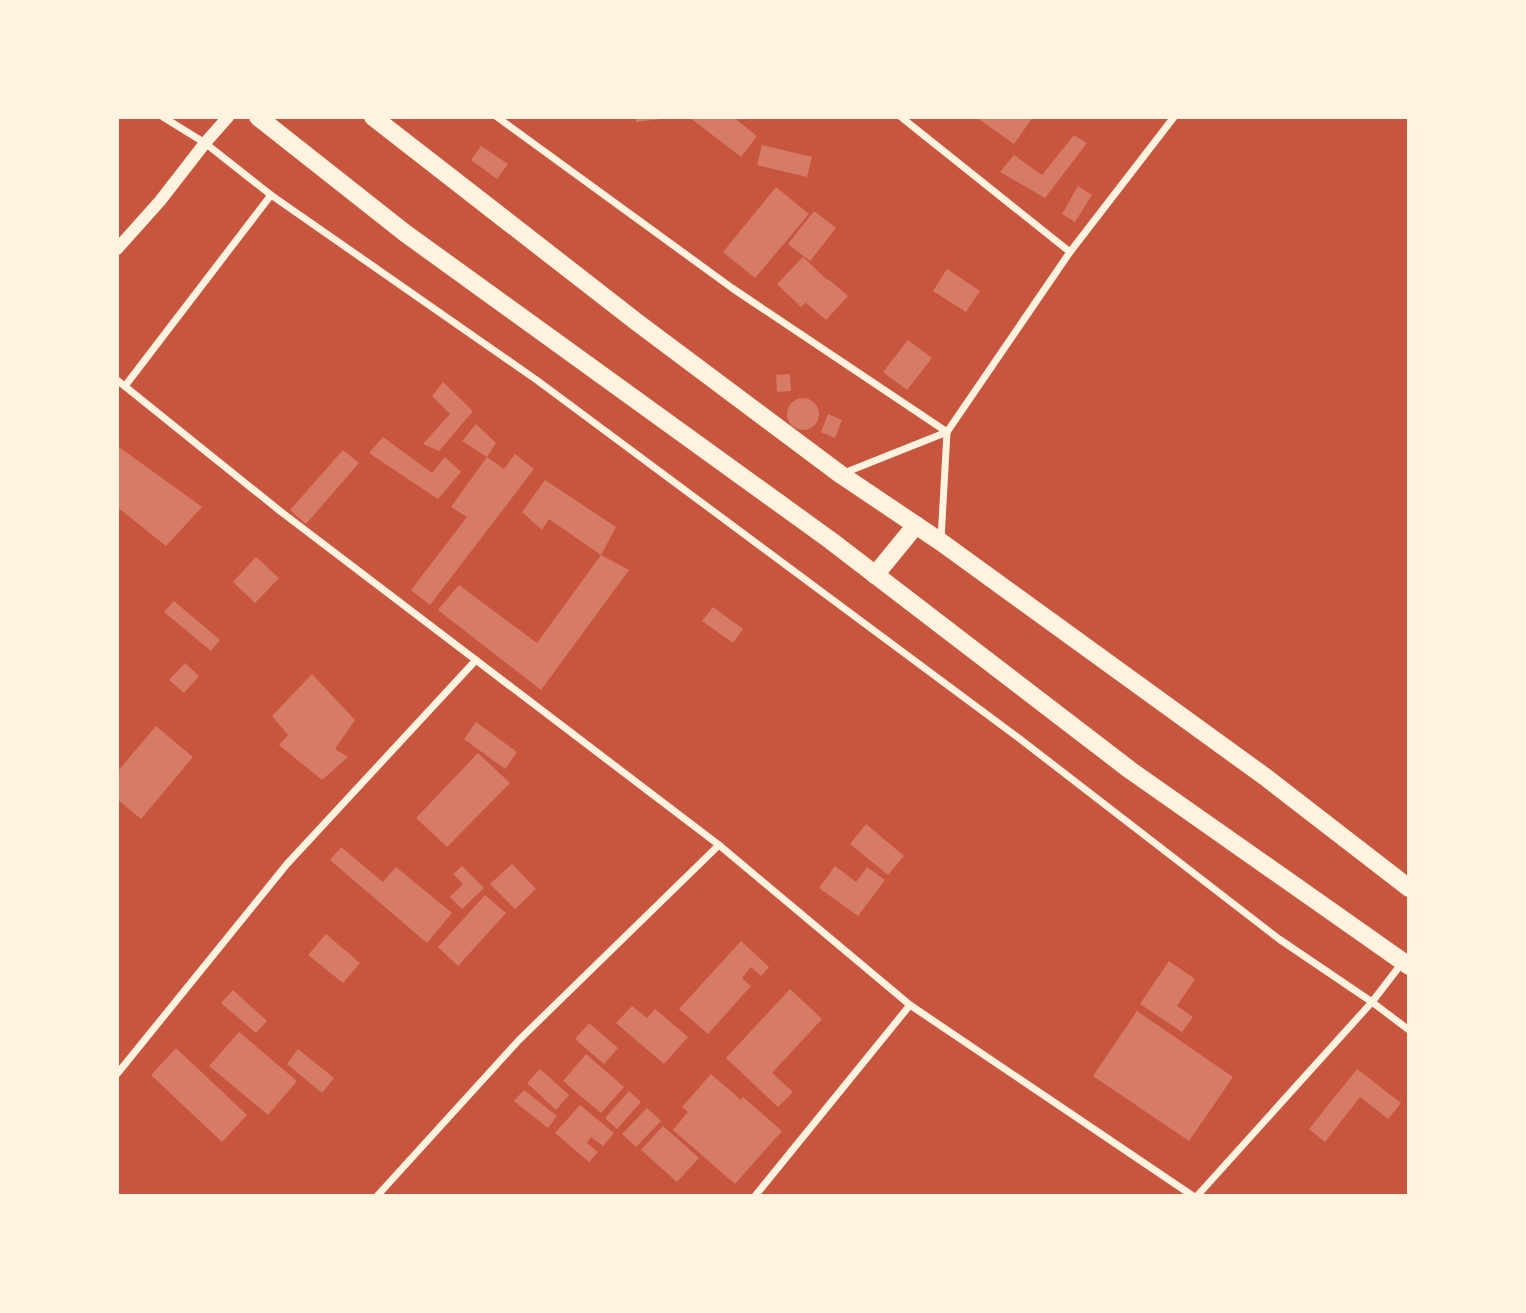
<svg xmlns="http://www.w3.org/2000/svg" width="1526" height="1313" font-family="'Titillium Web',sans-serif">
	<rect width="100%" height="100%" fill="#c8553d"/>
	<g fill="#d67c66">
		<polygon points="636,117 661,117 661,119 636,122"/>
		<polygon points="689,117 733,117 757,136 741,157"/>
		<polygon points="976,117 1033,117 1014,144"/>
		<polygon points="1074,135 1087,143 1045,198 1000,172 1014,155 1042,175"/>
		<polygon points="762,145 812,157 807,177 757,165"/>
		<polygon points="481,146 508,164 497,179 471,160"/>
		<polygon points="1078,186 1092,195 1075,222 1062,214"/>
		<polygon points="776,187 809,214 755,278 723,252"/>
		<polygon points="814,211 836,228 810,261 788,244"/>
		<polygon points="803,257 827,280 828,279 848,296 826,320 806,303 812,296 801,307 777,284"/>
		<polygon points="947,269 980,291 966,312 933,291"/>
		<polygon points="908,340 932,358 907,390 883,372"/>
		<polygon points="790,374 791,391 777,392 776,375"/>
		<polygon points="443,382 473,411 439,451 423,444 450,414 432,396"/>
		<circle cx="803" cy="414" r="16"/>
		<polygon points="828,414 842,420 835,438 821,432"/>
		<polygon points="476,424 496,443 487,457 462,441"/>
		<polygon points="383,437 432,473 445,457 461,472 438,499 369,453"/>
		<polygon points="119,447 202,507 166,546 117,507 117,448"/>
		<polygon points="343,450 359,463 306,524 290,510"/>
		<polygon points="515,454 534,469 430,605 411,590 467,517 451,507 487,457 504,469"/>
		<polygon points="545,480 616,527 601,555 629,570 541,690 438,610 459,585 537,643 601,555 549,519 542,530 522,512"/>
		<polygon points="256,557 279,578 255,603 233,582"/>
		<polygon points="174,601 220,640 211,651 164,612"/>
		<polygon points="713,607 743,629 733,643 702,621"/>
		<polygon points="185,663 199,676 184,693 169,680"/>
		<polygon points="312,674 355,720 335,749 348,757 322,780 279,745 288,735 272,716"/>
		<polygon points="476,722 517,752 505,769 464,739"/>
		<polygon points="156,726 193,757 141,819 117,799 117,772"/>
		<polygon points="478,753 510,783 447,847 416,818"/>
		<polygon points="866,824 904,856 888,875 850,844"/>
		<polygon points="341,847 383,882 396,867 452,913 427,943 330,860"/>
		<polygon points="512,864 536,889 515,909 490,884"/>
		<polygon points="462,866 484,888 462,909 450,897 463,884 453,874"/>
		<polygon points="835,866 856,882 867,867 885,880 858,916 819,888"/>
		<polygon points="485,895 506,913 458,966 438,947"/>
		<polygon points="326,934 360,963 343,983 308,955"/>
		<polygon points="741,941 769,967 761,976 751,967 742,978 751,986 708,1034 679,1009"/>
		<polygon points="1169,961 1195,979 1177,1006 1193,1017 1182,1032 1140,1004"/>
		<polygon points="790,989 822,1019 772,1073 793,1092 778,1107 726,1058"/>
		<polygon points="233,990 267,1021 256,1033 221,1003"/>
		<polygon points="632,1006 647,1018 655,1009 688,1037 664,1064 616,1023"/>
		<polygon points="1137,1011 1233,1077 1189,1141 1093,1076"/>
		<polygon points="589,1023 618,1048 604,1064 575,1039"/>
		<polygon points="239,1032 297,1081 268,1115 209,1066"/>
		<polygon points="176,1048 247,1115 222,1142 151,1075"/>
		<polygon points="298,1049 334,1078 322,1093 287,1064"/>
		<polygon points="586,1054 624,1087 601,1113 563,1081"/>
		<polygon points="540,1069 569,1095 556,1110 527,1083"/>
		<polygon points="1357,1069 1401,1103 1388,1119 1360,1097 1325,1142 1309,1129"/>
		<polygon points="711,1074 741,1100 743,1097 782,1131 735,1184 673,1130 688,1112 682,1107"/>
		<polygon points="524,1090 557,1116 548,1128 514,1101"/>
		<polygon points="629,1091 641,1102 617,1129 605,1118"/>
		<polygon points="580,1105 614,1133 603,1146 591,1137 587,1143 598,1152 589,1162 555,1133"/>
		<polygon points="647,1108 661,1121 636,1147 622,1134"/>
		<polygon points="663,1126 699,1158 677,1182 641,1150"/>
	</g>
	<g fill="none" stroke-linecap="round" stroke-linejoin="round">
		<g stroke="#fff3e0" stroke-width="7">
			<polyline points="163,117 205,143 271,195 538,381 1020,739 1279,939 1372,1002 1409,1030"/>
			<polyline points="497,117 732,288 947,432"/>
			<polyline points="901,117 1070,252"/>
			<polyline points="117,380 280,511 719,845 910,1005 1193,1196"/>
			<polyline points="125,386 271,195"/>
			<polyline points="844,473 947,432"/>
			<polyline points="941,540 947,432 1070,252 1174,117"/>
			<polyline points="117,1074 287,864 476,660"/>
			<polyline points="377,1196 519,1040 719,845"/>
			<polyline points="755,1196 910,1005"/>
			<polyline points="1197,1196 1372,1002 1402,963"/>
		</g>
		<polyline stroke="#fff3e0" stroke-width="12" points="117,249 160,201 205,143 228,117"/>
		<g stroke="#fff3e0" stroke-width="18">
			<polyline points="258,117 405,233 830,540 1130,770 1409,966"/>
			<polyline points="373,117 638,323 840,474 941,542 1264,776 1409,888"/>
			<polyline points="875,575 916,525"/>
		</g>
	</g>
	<rect width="1526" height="1313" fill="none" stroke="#fff3e0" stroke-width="238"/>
</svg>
